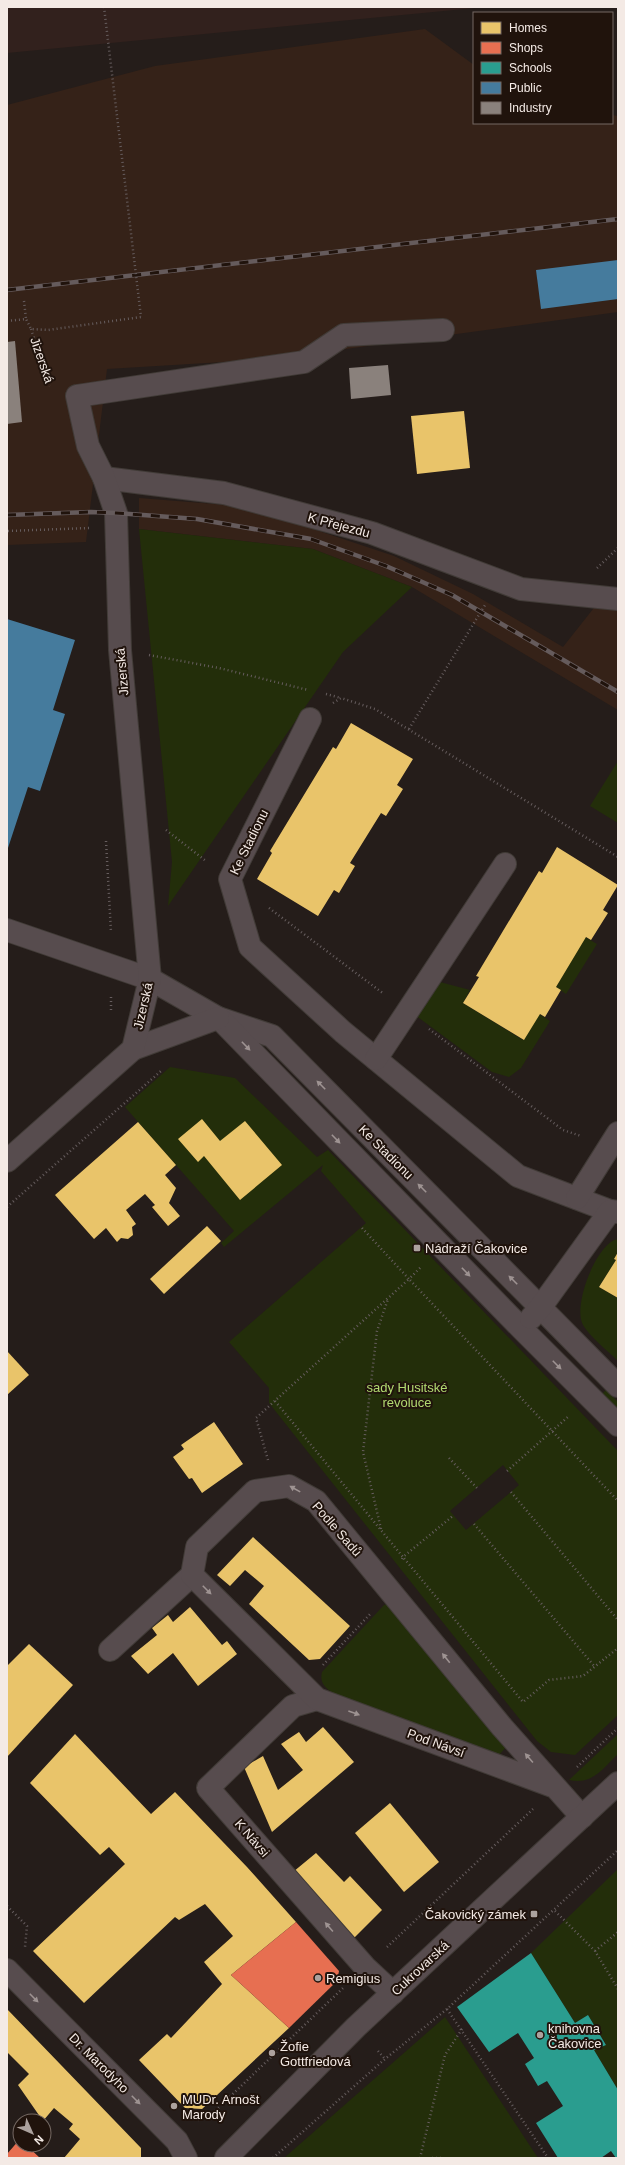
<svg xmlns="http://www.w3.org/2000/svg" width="625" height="2165" font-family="Arial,sans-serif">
	<rect width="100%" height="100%" fill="#251d1a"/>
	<g fill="#352218">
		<polygon points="425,29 474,65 474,123 612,123 612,115 618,116 618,312 272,359 107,369 86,542 7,545 7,105 155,66"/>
		<polygon points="139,498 227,505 301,525 394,556 473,594 563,647 597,604 618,607 618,710 412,587 313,549 139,529"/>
	</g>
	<polygon fill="#32211d" points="7,7 485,7 7,53"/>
	<g fill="#232e0a" fill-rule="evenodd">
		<polygon points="139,529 313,549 412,587 343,652 168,906 172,862"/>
		<polygon points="618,761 618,823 590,806"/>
		<polygon points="585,937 597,944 566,994 556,987"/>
		<polygon points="440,982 470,990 463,1003 523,1040 539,1014 550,1021 521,1068 509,1077 492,1072 415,1015"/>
		<path d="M170,1067L235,1078L317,1157L328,1150L618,1451V1715L575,1755L551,1752L537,1741L269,1403V1388L229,1342L366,1223L321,1171L323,1165L224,1247L221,1243L234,1231L125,1107ZM503,1465L519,1485L466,1530L450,1511Z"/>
		<path d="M618,1239V1252L614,1259L616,1260L599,1287L618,1298V1361C608,1351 590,1337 583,1325C572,1306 597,1242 618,1239Z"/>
		<polygon points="606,1390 618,1402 618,1412 601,1395"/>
		<path d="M389,1604L506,1747L500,1754L336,1695C327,1689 319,1684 322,1672L384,1605Z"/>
		<path d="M618,1734V1754C602,1769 593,1785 569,1780Z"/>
		<polygon points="618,1869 618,2090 594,2050 606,2044 588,2015 575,2023 531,1953"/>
		<polygon points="445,2017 538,2158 284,2158"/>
	</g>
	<g fill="#e9c46a">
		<polygon points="464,411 470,468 417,474 411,416"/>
		<polygon points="351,723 413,759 397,785 403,789 386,816 381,813 350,863 355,866 339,893 334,890 318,916 257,879 272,853 270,851 333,747 336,749"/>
		<polygon points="557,847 618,885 603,910 608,913 591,940 586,937 556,987 561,990 545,1017 540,1014 524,1040 463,1003 479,977 476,976 539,871 542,873"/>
		<polygon points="202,1119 220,1141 245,1121 282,1165 240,1200 204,1156 198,1162 178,1139"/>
		<polygon points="138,1122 176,1165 165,1175 176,1188 169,1203 180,1216 168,1226 152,1207 155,1205 145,1194 126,1210 136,1224 132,1227 133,1235 128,1239 121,1238 117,1242 106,1228 94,1239 55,1195"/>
		<polygon points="207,1226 221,1241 164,1294 150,1279"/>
		<polygon points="618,1252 618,1298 599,1287 616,1260 614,1259"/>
		<polygon points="7,1351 29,1375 7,1395"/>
		<polygon points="214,1422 243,1464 202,1493 192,1478 189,1479 173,1457 184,1449 181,1445"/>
		<polygon points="253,1537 350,1626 320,1659 309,1660 249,1604 264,1586 245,1570 230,1586 217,1575"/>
		<polygon points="190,1607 222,1645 227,1641 237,1654 198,1686 173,1653 148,1674 131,1656 157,1635 152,1628 168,1615 173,1622"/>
		<polygon points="29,1644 73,1685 7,1757 7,1666"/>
		<polygon points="323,1727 354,1762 272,1832 244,1767 263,1756 278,1790 303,1770 281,1744 299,1732 306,1742"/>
		<polygon points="75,1734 151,1814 175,1792 247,1867 296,1922 231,1975 289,2028 202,2109 185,2108 139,2060 167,2034 171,2038 222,1984 204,1962 233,1936 205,1904 179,1920 175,1917 84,2003 33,1951 125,1864 109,1847 100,1855 30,1783"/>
		<polygon points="390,1803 439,1862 404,1892 355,1833"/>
		<polygon points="316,1853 344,1882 350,1876 382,1910 352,1940 293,1872"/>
		<polygon points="7,2009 141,2148 141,2158 64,2158 80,2139 69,2129 73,2124 54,2108 43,2121 18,2085 29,2074 7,2052"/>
	</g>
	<g fill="#e76f51">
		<polygon points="296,1922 339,1971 337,1981 289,2028 231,1975"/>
		<polygon points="20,2139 20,2145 26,2145 40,2158 7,2158 7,2154"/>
	</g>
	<polygon fill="#2a9d8f" points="531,1953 575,2023 588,2015 606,2045 594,2050 618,2090 618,2158 616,2158 611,2151 601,2158 558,2158 536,2123 563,2106 547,2081 538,2086 525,2064 534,2058 518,2033 489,2052 457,2007"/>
	<g fill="#457b9d">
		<polygon points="618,260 618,299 541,309 536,270"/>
		<polygon points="7,619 75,640 53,710 65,714 40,791 28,787 7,851"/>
	</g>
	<g fill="#8a817c">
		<polygon points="15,341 22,422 7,424 7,342"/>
		<polygon points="388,365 391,395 351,399 349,368"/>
	</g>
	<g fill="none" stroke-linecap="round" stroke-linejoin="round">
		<g stroke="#413b37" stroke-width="24">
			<g id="minor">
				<polyline points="104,478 224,493 372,533 521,589 618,599"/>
				<polyline points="310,719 230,879 250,947 343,1032 518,1176 610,1211 618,1212"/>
				<polyline points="7,930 150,979 218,1018 272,1036 618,1386"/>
				<polyline points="221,1020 521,1328 618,1425"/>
				<polyline points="133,1049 218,1018"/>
				<polyline points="376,1059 505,864"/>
				<polyline points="7,1161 133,1049 150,979 120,650 116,513 104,478 88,446 77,396 304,362 344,335 443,330"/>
				<polyline points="577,1198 618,1133"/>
				<polyline points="531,1318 540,1308 610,1211"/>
				<polyline points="110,1650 192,1575"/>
				<polyline points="317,1699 293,1706 208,1788 365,1967 393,1993"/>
				<polyline points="555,1787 317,1699 192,1575 197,1547 255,1491 289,1486 316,1501 502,1727 582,1817"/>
				<polyline points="7,1970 177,2141 186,2158"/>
				<polyline points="226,2158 356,2027 618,1783"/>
			</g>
		</g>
		<g stroke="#665d5e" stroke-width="2.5" stroke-dasharray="1 3" stroke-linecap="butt">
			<polyline points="24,301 26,319"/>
			<polyline points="7,321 26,319 31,329 48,330 141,317"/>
			<polyline points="31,329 50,386"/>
			<polyline points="8,531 89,528"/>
			<polyline points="597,568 618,548"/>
			<polyline points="149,655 219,668 308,690"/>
			<polyline points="326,694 341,698"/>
			<polyline points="333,703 341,698 375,709 618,857"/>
			<polyline points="409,729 485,605"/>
			<polyline points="166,830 206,861"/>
			<polyline points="106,841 111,932"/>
			<polyline points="269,908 384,994"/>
			<polyline points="111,1010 111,995"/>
			<polyline points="429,1029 563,1130 581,1136"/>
			<polyline points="7,1207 161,1071"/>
			<polyline points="362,1228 409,1279 421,1267"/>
			<polyline points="275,1401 403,1557 454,1515"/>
			<polyline points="449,1458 477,1488"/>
			<polyline points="268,1460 256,1418 409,1279 618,1501"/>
			<polyline points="507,1471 569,1416"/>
			<polyline points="511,1492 618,1620"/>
			<polyline points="474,1524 595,1667"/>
			<polyline points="381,1529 363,1452 377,1331 388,1299"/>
			<polyline points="402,1559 403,1557 523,1702 549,1680 583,1676 618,1648"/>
			<polyline points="323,1665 371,1613"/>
			<polyline points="577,1767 618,1728"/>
			<polyline points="7,1906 27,1926 25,1947"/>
			<polyline points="555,1911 595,1951 618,1989"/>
			<polyline points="387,1947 533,1809"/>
			<polyline points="595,1951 618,1932"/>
			<polyline points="447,2009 548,2158"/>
			<polyline points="378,2051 385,2059"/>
			<polyline points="198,2120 211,2115 344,1987"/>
			<polyline points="273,2158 385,2059 447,2009 618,1850"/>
			<polyline points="420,2158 445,2055 462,2029"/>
			<polyline points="432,2158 441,2158"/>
		</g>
		<use href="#minor" stroke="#574c4e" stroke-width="22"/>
		<g stroke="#655b5c" stroke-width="4.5">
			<g id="rail">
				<polyline points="7,290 618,219"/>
				<polyline points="7,515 91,512 116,513 197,519 311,539 386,566 452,595 618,692"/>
			</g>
		</g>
		<use href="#rail" stroke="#20130c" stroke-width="3" stroke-dasharray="9" stroke-linecap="butt"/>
		<polyline stroke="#665d5e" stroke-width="2.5" stroke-dasharray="1 3" stroke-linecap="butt" points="104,7 141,317"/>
	</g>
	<defs><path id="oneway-solid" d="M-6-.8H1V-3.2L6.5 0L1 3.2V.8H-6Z"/></defs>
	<g fill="#9e9392">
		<use href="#oneway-solid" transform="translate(246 1046) rotate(46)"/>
		<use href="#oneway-solid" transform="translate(321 1085) rotate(-135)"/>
		<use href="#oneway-solid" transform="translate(336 1139) rotate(46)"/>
		<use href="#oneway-solid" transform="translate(422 1188) rotate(-135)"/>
		<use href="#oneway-solid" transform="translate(466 1272) rotate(46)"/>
		<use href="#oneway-solid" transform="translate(513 1280) rotate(-135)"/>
		<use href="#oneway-solid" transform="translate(557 1365) rotate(45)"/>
		<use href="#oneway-solid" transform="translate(295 1489) rotate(-151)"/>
		<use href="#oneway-solid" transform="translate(207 1590) rotate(45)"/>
		<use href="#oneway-solid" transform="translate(446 1658) rotate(-129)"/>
		<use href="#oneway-solid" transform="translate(354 1713) rotate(20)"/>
		<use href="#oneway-solid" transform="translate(529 1758) rotate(-131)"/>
		<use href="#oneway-solid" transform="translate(329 1927) rotate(-131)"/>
		<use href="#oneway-solid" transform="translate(34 1998) rotate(45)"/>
		<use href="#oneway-solid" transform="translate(136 2100) rotate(45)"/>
	</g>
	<g fill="#aca29e" stroke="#20130c" stroke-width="1.5">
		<rect x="413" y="1244" width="8" height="8" rx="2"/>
		<rect x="530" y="1910" width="8" height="8" rx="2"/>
		<circle cx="318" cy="1978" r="4"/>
		<circle cx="540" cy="2035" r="4"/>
		<circle cx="272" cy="2053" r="4"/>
		<circle cx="174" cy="2106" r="4"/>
	</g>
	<g text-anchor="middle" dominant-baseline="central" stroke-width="4" stroke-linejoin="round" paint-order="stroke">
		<g font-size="13" fill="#f4eae5" stroke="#20130c">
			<text transform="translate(42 360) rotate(71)">Jizerská</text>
			<text transform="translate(339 525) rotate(15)">K Přejezdu</text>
			<text transform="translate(122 672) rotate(-95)">Jizerská</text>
			<text transform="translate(249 842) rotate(-64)">Ke Stadionu</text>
			<text transform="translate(143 1006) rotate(-77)">Jizerská</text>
			<text transform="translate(386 1152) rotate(45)">Ke Stadionu</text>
			<text transform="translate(337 1529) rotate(49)">Podle Sadů</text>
			<text transform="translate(436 1743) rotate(20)">Pod Návsí</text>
			<text transform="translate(252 1838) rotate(49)">K Návsi</text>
			<text transform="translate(420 1968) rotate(-43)">Cukrovarská</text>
			<text transform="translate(99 2063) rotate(45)">Dr. Marodyho</text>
		</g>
		<g font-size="13" fill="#f4eae5" stroke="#20130c" text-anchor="start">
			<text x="425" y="1248">Nádraží Čakovice</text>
			<text x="526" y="1914" text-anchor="end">Čakovický zámek</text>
			<text x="326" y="1978">Remigius</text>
			<text x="548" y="2028">knihovna<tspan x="548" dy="15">Čakovice</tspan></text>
			<text x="280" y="2046">Žofie<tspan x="280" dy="15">Gottfriedová</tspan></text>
			<text x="182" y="2099">MUDr. Arnošt<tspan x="182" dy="15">Marody</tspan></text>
		</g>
		<g font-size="13" fill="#b2da71" stroke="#20130c">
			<text x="407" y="1387">sady Husitské<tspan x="407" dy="15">revoluce</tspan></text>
		</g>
	</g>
	<rect width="625" height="2165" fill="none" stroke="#f4eae5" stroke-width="16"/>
	<rect x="473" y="12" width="140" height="112" fill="#20130c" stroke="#756963"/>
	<rect x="481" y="22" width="20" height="12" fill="#e9c46a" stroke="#756963"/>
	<text x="509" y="32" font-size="12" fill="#f4eae5">Homes</text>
	<rect x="481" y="42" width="20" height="12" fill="#e76f51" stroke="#756963"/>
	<text x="509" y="52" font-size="12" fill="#f4eae5">Shops</text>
	<rect x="481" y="62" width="20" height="12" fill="#2a9d8f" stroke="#756963"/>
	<text x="509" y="72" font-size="12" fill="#f4eae5">Schools</text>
	<rect x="481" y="82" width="20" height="12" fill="#457b9d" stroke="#756963"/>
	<text x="509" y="92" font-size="12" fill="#f4eae5">Public</text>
	<rect x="481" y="102" width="20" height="12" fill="#8a817c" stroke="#756963"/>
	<text x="509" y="112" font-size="12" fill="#f4eae5">Industry</text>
	<g transform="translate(32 2133) rotate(135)"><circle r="19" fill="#20130c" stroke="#756963"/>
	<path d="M0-3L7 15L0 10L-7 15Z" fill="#aca29e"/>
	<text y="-6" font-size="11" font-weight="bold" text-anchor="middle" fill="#f4eae5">N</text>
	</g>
</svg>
